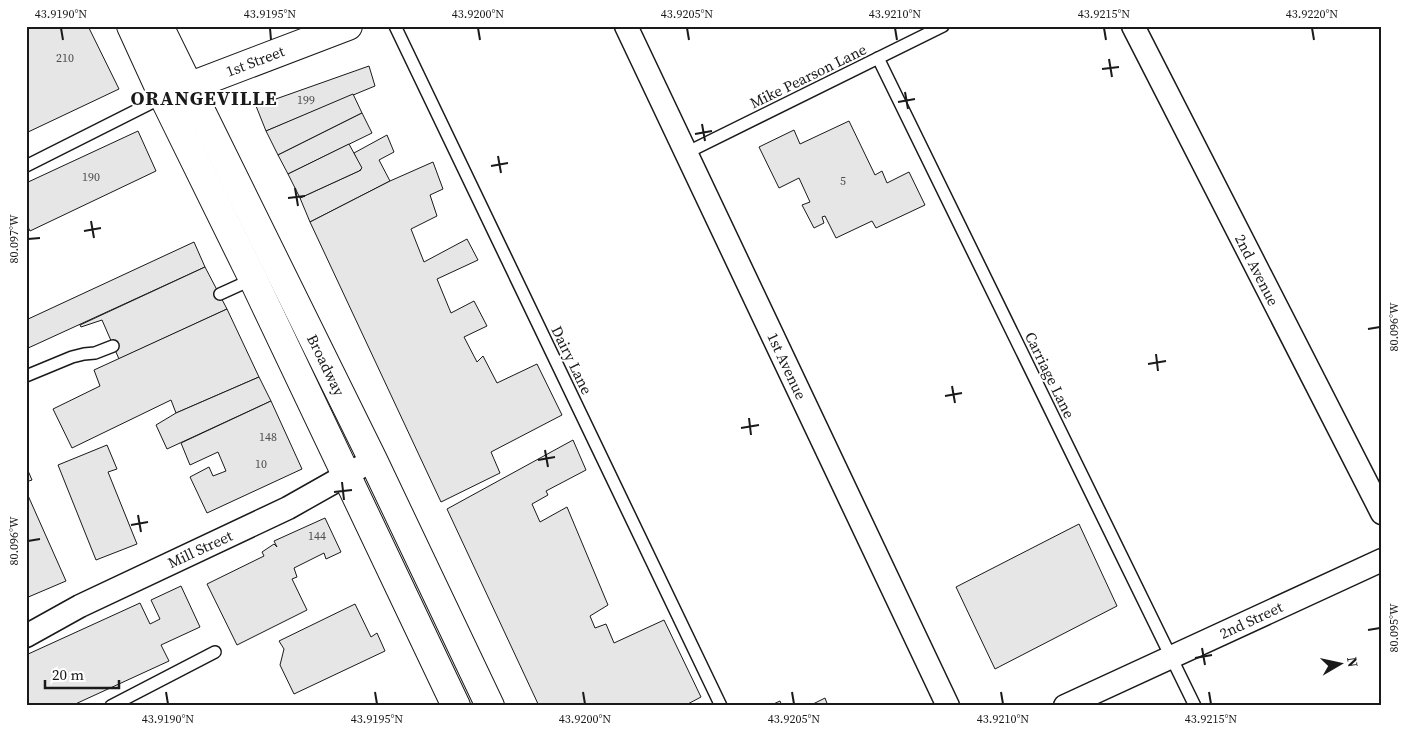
<svg xmlns="http://www.w3.org/2000/svg" width="1408" height="732" font-family="'Source Serif 4',serif">
	<rect width="100%" height="100%" fill="#fff"/>
	<g fill="#e6e6e6" stroke="#1a1a1a">
		<polygon points="26,26 88,26 119,89 26,133"/>
		<polygon points="369,66 375,86 266,131 256,106"/>
		<polygon points="353,94 362,113 278,155 266,131"/>
		<polygon points="362,113 372,133 288,174 278,155"/>
		<polygon points="849,121 875,175 882,171 887,183 909,172 925,205 876,228 872,221 836,238 825,216 822,217 824,223 814,228 802,205 810,202 799,178 779,188 759,147 794,130 800,144"/>
		<polygon points="138,131 156,171 30,231 26,223 26,183"/>
		<polygon points="387,135 394,152 379,160 390,181 310,222 300,198 361,170 354,153"/>
		<polygon points="349,144 362,168 359,171 300,198 288,174"/>
		<polygon points="433,162 443,189 430,195 437,216 411,229 424,262 467,239 478,260 437,279 451,313 474,301 487,326 464,337 477,362 483,356 497,383 537,364 562,415 491,452 500,473 441,502 310,222 390,181"/>
		<polygon points="194,242 205,267 26,349 26,320"/>
		<polygon points="205,267 227,309 119,359 102,320 81,327 80,325"/>
		<polygon points="227,309 259,377 176,413 171,400 72,448 53,409 100,386 94,370"/>
		<polygon points="259,377 271,401 167,449 156,425 176,413"/>
		<polygon points="271,401 302,469 207,513 190,477 209,467 213,476 226,471 218,452 190,465 181,443"/>
		<polygon points="573,440 586,470 546,491 548,495 532,504 540,522 567,507 608,605 590,616 595,628 606,624 614,643 664,620 701,697 684,706 539,706 447,509"/>
		<polygon points="107,445 117,469 108,472 137,544 96,560 58,465"/>
		<polygon points="26,466 32,480 26,482"/>
		<polygon points="26,491 66,581 26,598"/>
		<polygon points="325,518 341,552 326,559 324,553 294,568 297,577 292,579 307,610 237,645 207,584 264,556 262,552 274,544 277,547 274,541"/>
		<polygon points="1079,524 1117,606 995,669 956,587"/>
		<polygon points="181,586 200,627 161,645 169,661 71,706 26,706 26,655 140,603 150,624 160,619 151,600"/>
		<polygon points="355,604 371,637 377,633 385,651 294,694 280,665 284,649 279,641"/>
		<polygon points="825,698 828,706 811,706 811,705"/>
		<polygon points="780,701 782,706 769,706"/>
	</g>
	<g fill="none" stroke-linecap="round" stroke-linejoin="round">
		<g stroke="#1a1a1a" stroke-width="14">
			<g id="service">
				<polyline points="395,26 721,706"/>
				<polyline points="878,58 1195,706"/>
				<polyline points="686,153 943,26"/>
				<polyline points="26,166 163,97"/>
				<polyline points="220,294 253,279"/>
				<polyline points="26,376 72,357 84,354 95,353 113,346"/>
				<polyline points="111,706 215,652"/>
			</g>
		</g>
		<g stroke="#1a1a1a" stroke-width="25">
			<g id="minor">
				<polyline points="626,26 948,706"/>
				<polyline points="1133,26 1382,513"/>
				<polyline points="26,636 80,606 288,508 373,460"/>
				<polyline points="1065,706 1382,560"/>
			</g>
		</g>
		<g stroke="#1a1a1a" stroke-width="30">
			<polyline id="secondary" points="167,95 348,26"/>
		</g>
		<g stroke="#1a1a1a" stroke-width="30">
			<g id="primary">
				<polyline points="131,26 163,96 253,279 456,706"/>
				<polyline points="159,26 373,460 490,706"/>
			</g>
		</g>
		<use href="#service" stroke="#fff" stroke-width="11"/>
		<use href="#minor" stroke="#fff" stroke-width="22"/>
		<use href="#secondary" stroke="#fff" stroke-width="28"/>
		<use href="#primary" stroke="#fff" stroke-width="28"/>
	</g>
	<path fill="none" stroke="#1a1a1a" stroke-width="2" d="M61,28L63,40M270,28L271,40M478,28L480,40M687,28L689,40M895,28L897,40M1104,28L1106,40M1312,28L1314,40M1109,59L1112,77M1102,69L1119,67M905,92L908,109M898,102L915,99M702,124L705,141M695,134L712,131M498,156L501,173M491,166L508,163M295,188L298,206M288,198L305,196M91,221L94,238M84,231L101,228M28,239L40,238M1368,329L1380,327M1156,354L1158,371M1148,364L1166,361M952,386L955,403M945,396L962,393M749,418L751,435M741,428L759,425M545,450L548,467M538,460L555,457M342,482L344,500M334,492L352,490M138,515L141,532M131,525L148,522M28,541L40,539M1368,630L1380,628M1202,648L1205,665M1195,658L1212,655M166,692L168,704M375,692L377,704M583,692L585,704M792,692L794,704M1001,692L1003,704M1209,692L1211,704"/>
	<g text-anchor="middle" dominant-baseline="central" stroke-width="4" stroke-linejoin="round" paint-order="stroke">
		<g font-size="12" fill="#4d4d4d">
			<text x="65" y="58">210</text>
			<text x="306" y="100">199</text>
			<text x="91" y="177">190</text>
			<text x="843" y="181">5</text>
			<text x="268" y="437">148</text>
			<text x="261" y="464">10</text>
			<text x="317" y="536">144</text>
		</g>
		<g font-size="15" fill="#1a1a1a" stroke="#fff">
			<text transform="translate(255 61) rotate(-21)">1st Street</text>
			<text transform="translate(808 76) rotate(-26)">Mike Pearson Lane</text>
			<text transform="translate(1257 270) rotate(63)">2nd Avenue</text>
			<text transform="translate(572 360) rotate(64)">Dairy Lane</text>
			<text transform="translate(326 365) rotate(64)">Broadway</text>
			<text transform="translate(787 366) rotate(65)">1st Avenue</text>
			<text transform="translate(1050 375) rotate(64)">Carriage Lane</text>
			<text transform="translate(200 549) rotate(-25)">Mill Street</text>
			<text transform="translate(1251 620) rotate(-25)">2nd Street</text>
		</g>
		<g font-size="20" font-weight="bold" letter-spacing="1" fill="#1a1a1a" stroke="#fff">
			<text x="204" y="98">ORANGEVILLE</text>
		</g>
	</g>
	<rect width="1408" height="732" fill="none" stroke="#ffffff" stroke-width="55"/>
	<g transform="translate(1340 664) rotate(81)" stroke="#ffffff" stroke-width="4" paint-order="stroke">
	<path d="M0-4L9 19L0 12L-9 19Z" fill="#1a1a1a"/>
	<text y="-8" font-size="14" font-weight="bold" text-anchor="middle" fill="#1a1a1a">N</text>
	</g>
	<path d="M45 680v8h74v-8" fill="none" stroke="#1a1a1a" stroke-width="2.5"/>
	<text x="52" y="680" font-size="15" fill="#1a1a1a" stroke="#ffffff" stroke-width="4" paint-order="stroke">20 m</text>
	<rect x="28" y="28" width="1352" height="676" fill="none" stroke="#1a1a1a" stroke-width="2"/>
	<g font-size="12" text-anchor="middle" fill="#1a1a1a">
		<text x="61" y="18">43.9190°N</text>
		<text x="270" y="18">43.9195°N</text>
		<text x="478" y="18">43.9200°N</text>
		<text x="687" y="18">43.9205°N</text>
		<text x="895" y="18">43.9210°N</text>
		<text x="1104" y="18">43.9215°N</text>
		<text x="1312" y="18">43.9220°N</text>
		<text transform="translate(14 239) rotate(-90)" y="4">80.097°W</text>
		<text transform="translate(1394 327) rotate(-90)" y="4">80.096°W</text>
		<text transform="translate(14 541) rotate(-90)" y="4">80.096°W</text>
		<text transform="translate(1394 628) rotate(-90)" y="4">80.095°W</text>
		<text x="168" y="723">43.9190°N</text>
		<text x="377" y="723">43.9195°N</text>
		<text x="585" y="723">43.9200°N</text>
		<text x="794" y="723">43.9205°N</text>
		<text x="1003" y="723">43.9210°N</text>
		<text x="1211" y="723">43.9215°N</text>
	</g>
</svg>
